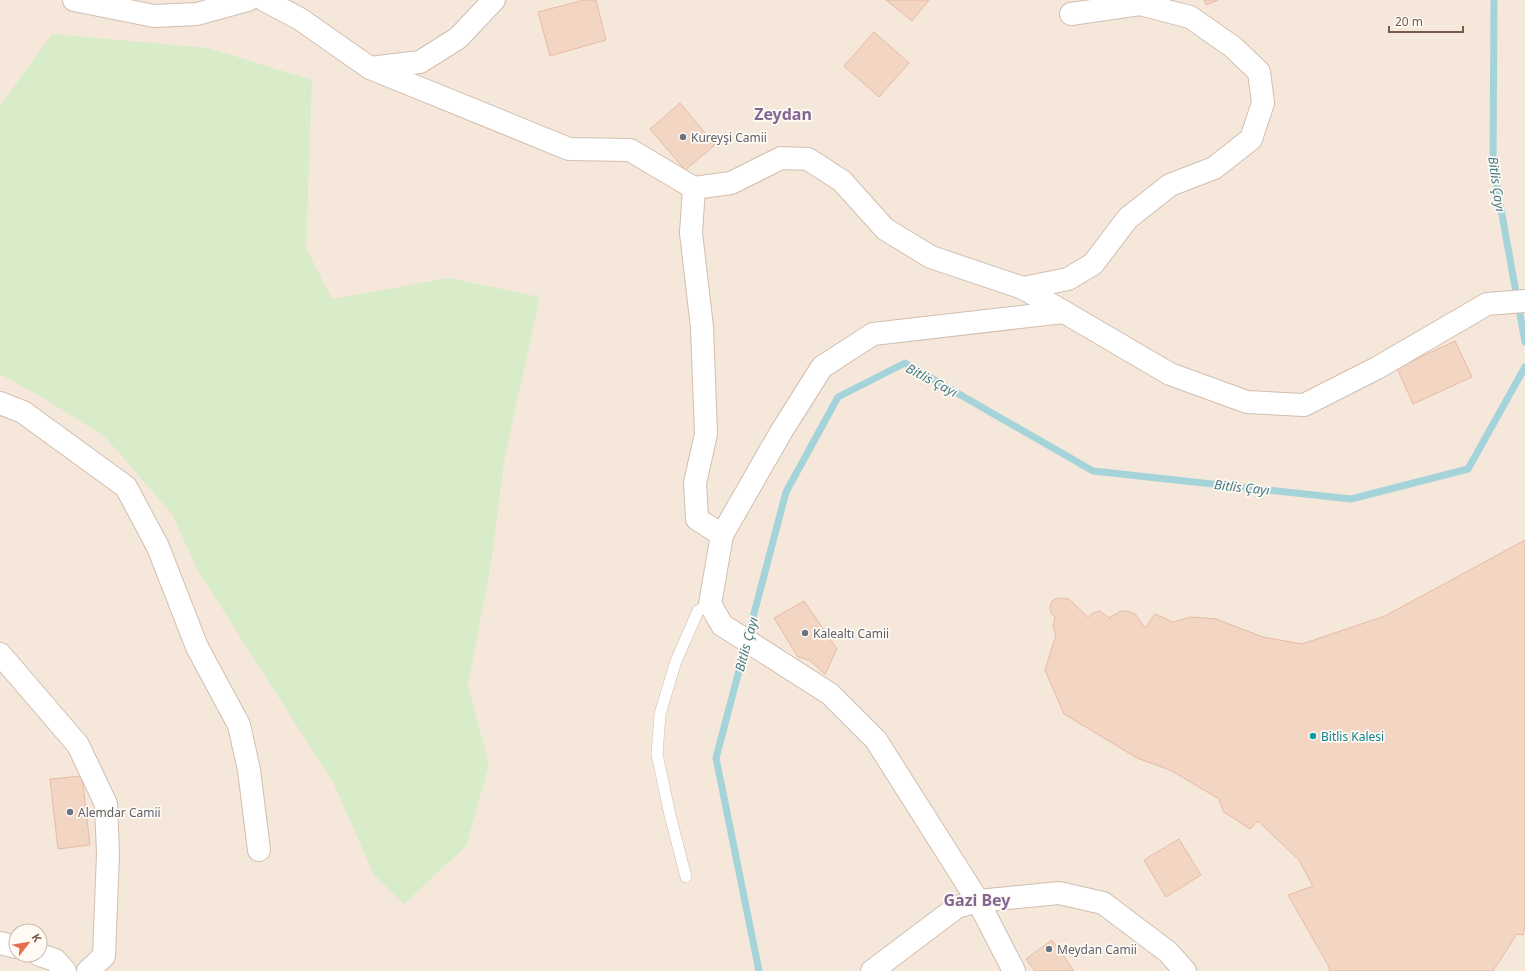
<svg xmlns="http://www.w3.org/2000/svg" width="1525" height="971" font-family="'Noto Sans',sans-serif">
	<rect width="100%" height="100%" fill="#fdf6ec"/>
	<path fill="#f5e8da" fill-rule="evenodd" d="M0,0H1525V971H0ZM16,931H40V955H16Z"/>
	<polygon fill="#d8ecc9" points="52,34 208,48 312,80 306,248 332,299 449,278 540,297 505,456 491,564 468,685 489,765 466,846 404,904 374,875 334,784 198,571 172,514 105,437 45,399 0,374 0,106"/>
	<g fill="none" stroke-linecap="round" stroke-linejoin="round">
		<g stroke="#a5d3da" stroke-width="7">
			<polyline points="1494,0 1493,165 1525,342"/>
			<polyline points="759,971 716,758 786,492 838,397 905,363 1093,471 1351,499 1468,469 1525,367"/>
		</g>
	</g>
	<g fill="#f3d5c3" stroke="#e6bba3">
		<polygon points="584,0 596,0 606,40 550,56 538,12"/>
		<polygon points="886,0 929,0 912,21"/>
		<polygon points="1204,0 1218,0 1206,5"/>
		<polygon points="874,32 909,63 879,97 844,66"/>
		<polygon points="680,103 715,145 685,170 650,129"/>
		<polygon points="1455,341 1472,377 1413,404 1397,368"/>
		<polygon points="1525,540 1525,927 1523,935 1517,934 1493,971 1330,971 1328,965 1288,895 1313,886 1299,860 1258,821 1250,829 1224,812 1222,808 1219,799 1170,770 1137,758 1064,714 1045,670 1056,635 1053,626 1055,617 1051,613 1050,607 1052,601 1057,598 1069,599 1088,617 1093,613 1100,611 1109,618 1121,611 1128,611 1136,615 1145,628 1155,614 1173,622 1191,617 1216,619 1263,637 1302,644 1385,616"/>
		<polygon points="804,601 837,649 825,674 809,660 798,657 774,618"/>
		<polygon points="82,776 90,845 58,849 50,779"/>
		<polygon points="1179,839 1201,875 1166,897 1144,860"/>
		<polygon points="1052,940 1074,971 1035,971 1026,959"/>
	</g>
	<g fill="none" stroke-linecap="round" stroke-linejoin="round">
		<g stroke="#d1beb0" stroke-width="12">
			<polyline id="service" points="686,877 670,815 657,754 660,714 676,661 698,611 710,604"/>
		</g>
		<g stroke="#d1beb0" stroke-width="24">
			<g id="minor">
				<polyline points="370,68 420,62 458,38 494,0"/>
				<polyline points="694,188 691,233 702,327 706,434 695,483 697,519 722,535"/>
				<polyline points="1023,288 1068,279 1093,264 1128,218 1170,185 1214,168 1251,139 1263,103 1259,72 1233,47 1190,17 1140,4 1071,14"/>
				<polyline points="0,403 23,412 126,487 158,547 197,647 239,725 249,770 259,850"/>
				<polyline points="0,654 78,745 106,804 108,854 104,956 88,971"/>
				<polyline points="0,943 16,947"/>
				<polyline points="40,955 55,960 65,971"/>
				<polyline points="1014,971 978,901 876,740 830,694 722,625 710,604 722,535 781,432 822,367 873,334 1064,312"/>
			</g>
		</g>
		<g stroke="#d1beb0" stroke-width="24">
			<g id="tertiary">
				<polyline points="74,0 154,16 197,14 248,0"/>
				<polyline points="264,0 300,19 370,68 569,149 630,150 694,188 731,183 781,158 808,159 842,181 885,229 931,257 1023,288 1170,374 1247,402 1304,405 1377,368 1487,304 1525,301"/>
				<polyline points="872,971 957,907 978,901 1059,893 1103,903 1168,952 1185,971"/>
			</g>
		</g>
		<use href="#service" stroke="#fff" stroke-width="11"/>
		<use href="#minor" stroke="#fff" stroke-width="22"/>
		<use href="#tertiary" stroke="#fff" stroke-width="22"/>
	</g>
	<g fill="#6b7280" stroke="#fffaf3" stroke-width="1.5">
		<circle cx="683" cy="137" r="4"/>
		<circle cx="805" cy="633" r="4"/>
		<circle cx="70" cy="812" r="4"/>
		<circle cx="1049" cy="949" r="4"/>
	</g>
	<circle fill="#0f9aa8" stroke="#fffaf3" stroke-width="1.5" cx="1313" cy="736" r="4"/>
	<g text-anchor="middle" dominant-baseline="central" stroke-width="3.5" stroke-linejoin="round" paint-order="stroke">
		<g font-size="12" fill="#5b616d" stroke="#fffaf3" text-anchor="start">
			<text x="691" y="137">Kureyşi Camii</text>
			<text x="813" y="633">Kalealtı Camii</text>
			<text x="78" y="812">Alemdar Camii</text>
			<text x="1057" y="949">Meydan Camii</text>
		</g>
		<g font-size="12" fill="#0d838f" stroke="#fffaf3" text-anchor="start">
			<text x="1321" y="736">Bitlis Kalesi</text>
		</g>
		<g font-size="13" font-style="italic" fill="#437c86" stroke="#fffaf3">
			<text transform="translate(1497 184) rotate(82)">Bitlis Çayı</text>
			<text transform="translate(932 380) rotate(28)">Bitlis Çayı</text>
			<text transform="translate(1242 487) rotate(6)">Bitlis Çayı</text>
			<text transform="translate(746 644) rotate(-75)">Bitlis Çayı</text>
		</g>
		<g font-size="16" font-weight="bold" fill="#846695" stroke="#fffaf3">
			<text x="783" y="114">Zeydan</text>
			<text x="977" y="900">Gazi Bey</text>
		</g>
	</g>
	<g transform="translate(28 943) rotate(59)"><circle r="19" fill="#fffaf3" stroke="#cabbb1"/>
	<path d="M0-3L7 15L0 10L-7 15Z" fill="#e76f51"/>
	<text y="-6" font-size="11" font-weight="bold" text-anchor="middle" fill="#7a5c4d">K</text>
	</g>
	<path d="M1389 26v6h74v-6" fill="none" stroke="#7a5c4d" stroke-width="2"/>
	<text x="1395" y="26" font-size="12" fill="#7a5c4d" stroke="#fffaf3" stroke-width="3" paint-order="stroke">20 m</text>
</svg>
